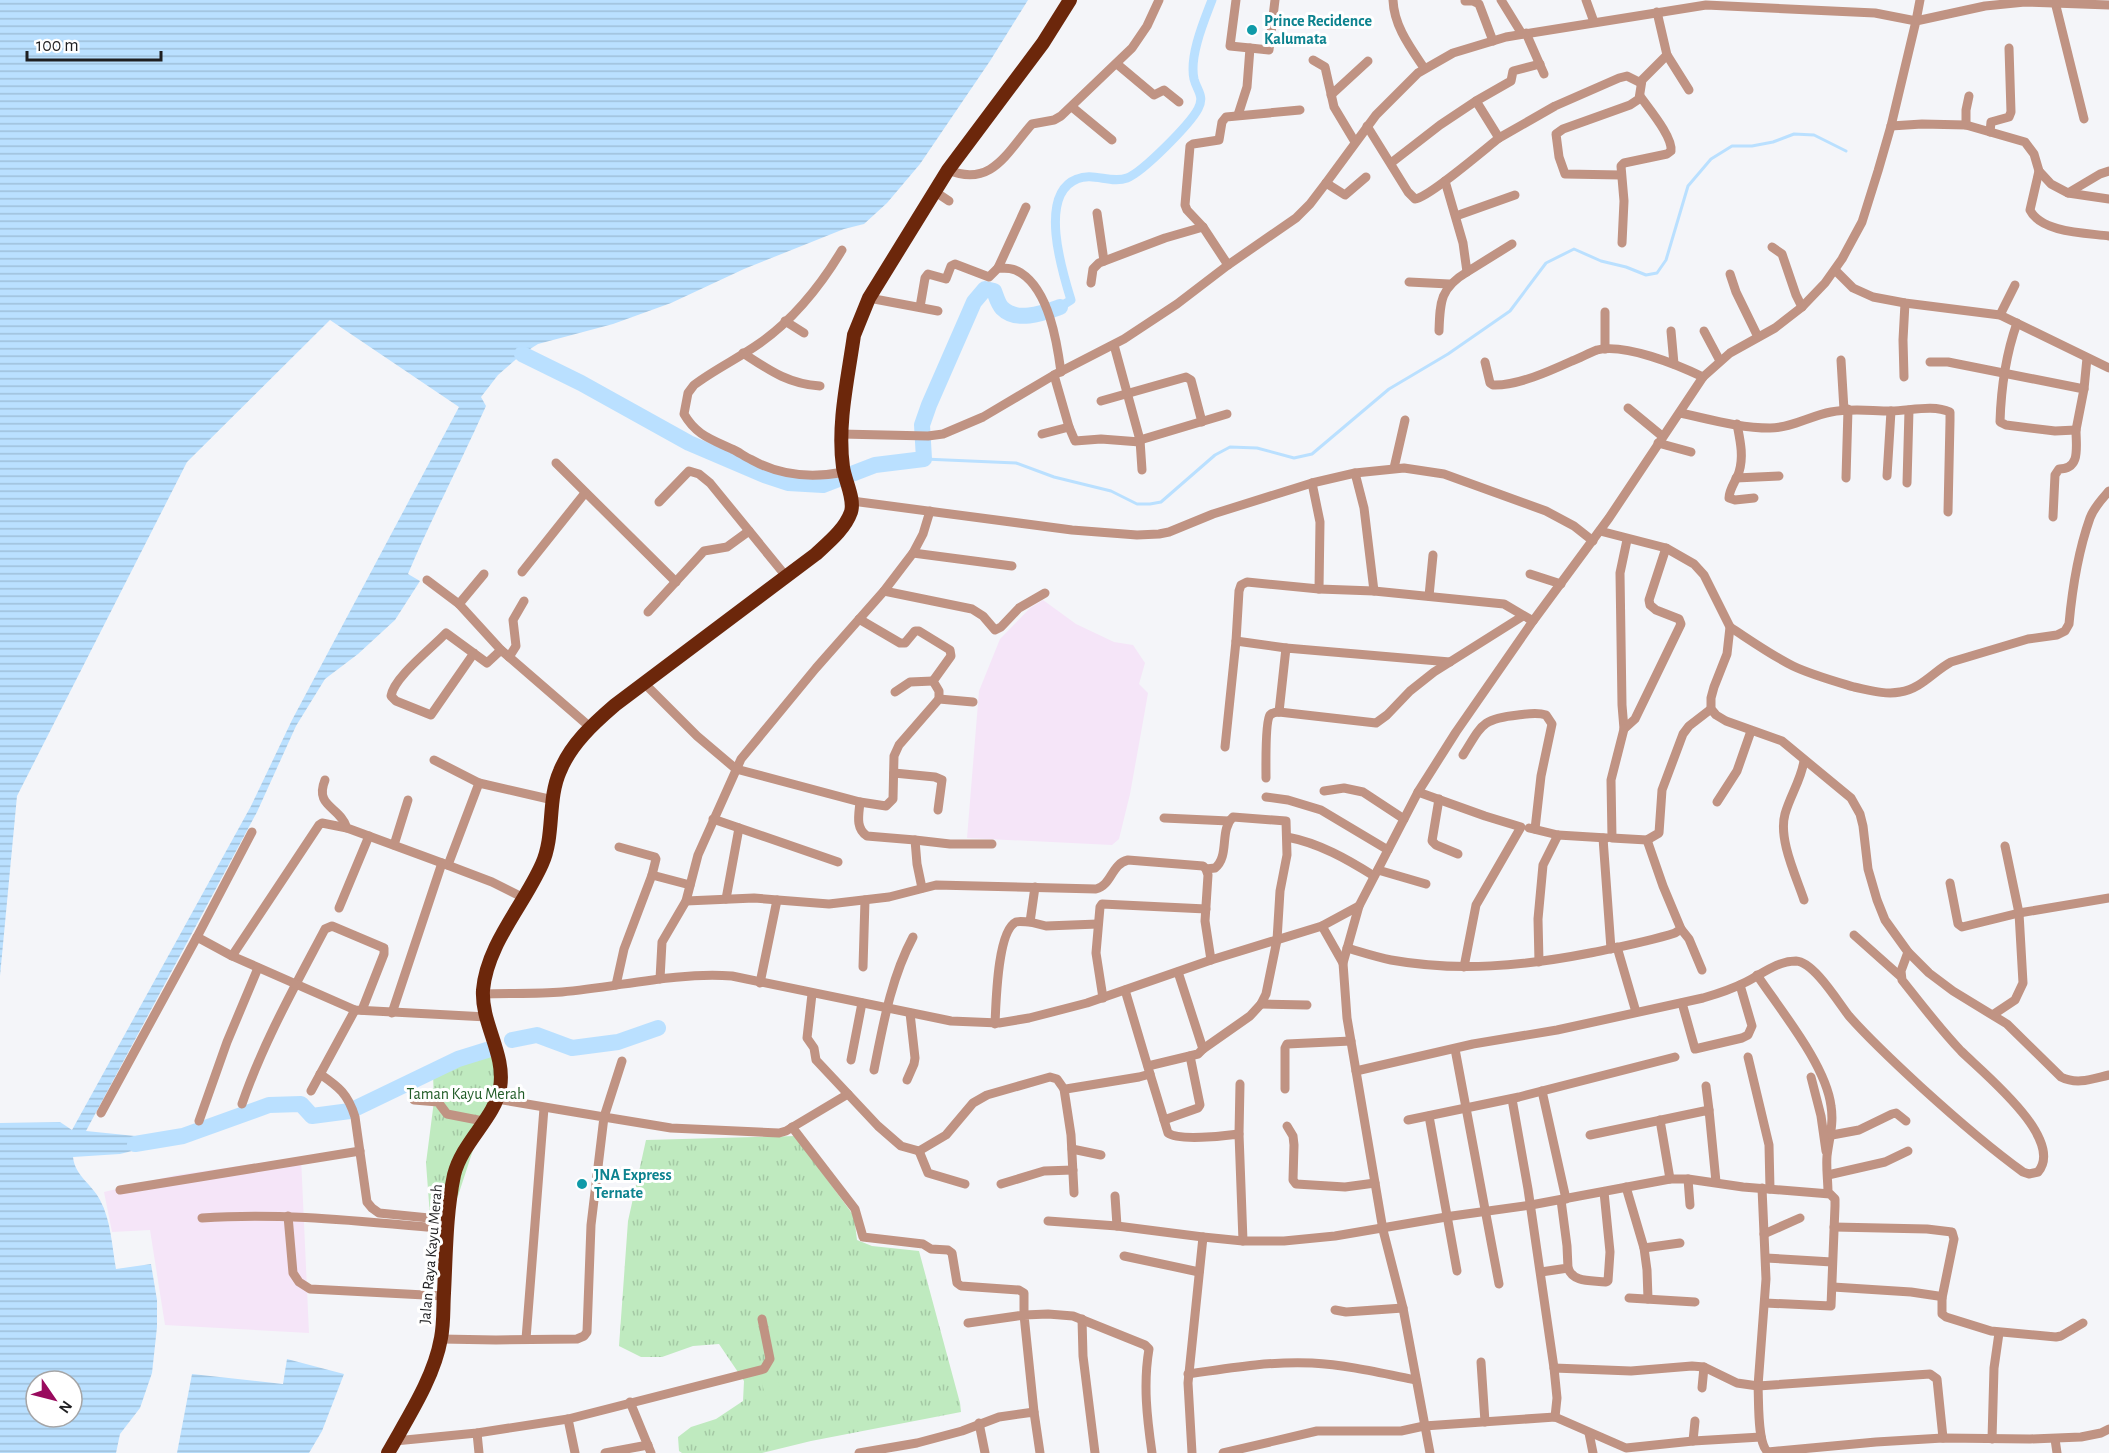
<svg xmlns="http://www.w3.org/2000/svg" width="2109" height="1453" font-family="'Alegreya Sans',sans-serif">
	<defs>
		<pattern id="grass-tufts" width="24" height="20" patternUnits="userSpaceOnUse" patternTransform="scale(1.5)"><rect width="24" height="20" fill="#bfeabf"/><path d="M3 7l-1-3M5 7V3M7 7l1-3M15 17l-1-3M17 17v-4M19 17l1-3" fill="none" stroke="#a4c8a4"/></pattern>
		<pattern id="water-rules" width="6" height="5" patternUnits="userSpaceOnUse" patternTransform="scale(1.5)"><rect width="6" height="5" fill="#bae0ff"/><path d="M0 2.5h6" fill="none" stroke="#9fc0da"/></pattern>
	</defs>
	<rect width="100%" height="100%" fill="#f4f5f9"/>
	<g fill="#f5e5f8">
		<polygon points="1043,600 1076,624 1114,642 1133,645 1145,663 1139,684 1148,693 1144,716 1130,794 1119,839 1112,845 967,838 979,691 1000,639 1030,608"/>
		<polygon points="301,1157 309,1333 165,1325 150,1230 112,1232 104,1192 176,1175"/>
	</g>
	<g fill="url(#grass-tufts)">
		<polygon points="485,1053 497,1061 499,1082 475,1144 455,1205 454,1217 430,1216 426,1163 434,1101 433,1074 460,1061"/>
		<polygon points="795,1136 854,1216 857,1240 872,1246 919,1251 960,1403 961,1412 811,1441 762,1453 682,1453 679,1451 678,1437 691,1427 716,1419 743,1401 744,1381 719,1344 693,1346 662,1357 641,1357 619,1346 628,1221 646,1140"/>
	</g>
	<polygon fill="#bfeabf" points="776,1371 783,1399 767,1403 760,1375"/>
	<g fill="url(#water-rules)" fill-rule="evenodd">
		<path d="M0,0H1028L990,61L920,164L887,203L864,224L844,229L744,269L671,303L613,324L538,344L522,354L498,375L481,397L486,406C461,462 432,517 408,574L420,581L395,620L358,654L325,679L296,726L257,812L86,1131L155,1138L156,1145L120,1154L73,1157C75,1176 92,1184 100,1200C111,1220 112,1247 116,1269L151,1264L157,1300V1327L152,1373L140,1408L120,1434L116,1453H0V1123L60,1122L72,1130L251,806L292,720L459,407L330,320L187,462L17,796L0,976ZM36,1381H72V1417H36Z"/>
		<polygon points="287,1359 344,1374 322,1431 309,1453 177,1453 192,1374 283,1384"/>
	</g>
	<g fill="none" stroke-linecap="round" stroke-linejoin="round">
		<polyline stroke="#bae0ff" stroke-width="3" points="924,459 1016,463 1054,477 1111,491 1137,504 1150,504 1161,502 1215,455 1230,447 1257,448 1294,458 1312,454 1389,389 1448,354 1510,311 1546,263 1574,249 1601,261 1626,267 1646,275 1657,273 1666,260 1688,186 1711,159 1732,146 1752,146 1773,142 1794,134 1814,135 1846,151"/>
		<path stroke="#bae0ff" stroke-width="9" d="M1060,307L1071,300C1062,271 1038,194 1077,179C1093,172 1111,184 1127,178C1143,172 1190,124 1198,109C1205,96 1197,91 1194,79C1189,56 1204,21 1212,0"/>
		<g stroke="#bae0ff" stroke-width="16">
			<path d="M522,354L581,383L689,443L764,475L788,483L823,485L875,465L924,459L922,425L929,405L974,302L985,289L994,291C996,296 998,304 1002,308C1017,323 1043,313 1060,307"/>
			<polyline points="512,1040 537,1035 572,1048 618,1042 658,1028"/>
			<polyline points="135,1144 183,1136 269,1105 301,1104 312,1116 350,1111 458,1059 487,1050"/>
		</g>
		<g stroke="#c09383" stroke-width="9">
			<polyline points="1236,0 1230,46 1250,48"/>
			<path d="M1393,0C1394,26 1410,47 1424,68"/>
			<polyline points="1501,0 1522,34"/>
			<polyline points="1586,0 1594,22"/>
			<polyline points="1465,1 1473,1 1479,4 1493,41"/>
			<polyline points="2055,2 2084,119"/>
			<polyline points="1526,33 1544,74"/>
			<polyline points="1667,55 1689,90"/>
			<polyline points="1313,60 1325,67 1334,107 1355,142"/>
			<polyline points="1117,64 1154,95 1164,90 1179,102"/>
			<polyline points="1331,95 1368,61"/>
			<polyline points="1476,101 1511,81 1513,71 1540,64"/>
			<polyline points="1072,107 1112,140"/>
			<polyline points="1238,115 1247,87 1250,48 1269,50 1275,0"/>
			<polyline points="1966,125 1966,110 1969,96"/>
			<path d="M1367,126L1408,192L1415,199C1428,198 1485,149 1499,138L1476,101L1440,125L1391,163"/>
			<polyline points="1891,126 1922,124 1966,125 2025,142 2034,154 2039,171 2051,184 2068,193 2109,199"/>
			<polyline points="1990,132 1991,122 2009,117 2011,112 2009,48"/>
			<polyline points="1499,138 1555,106 1619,78 1627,76 1641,83"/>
			<path d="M948,170C992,188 1007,152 1032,124L1054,120L1061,116L1132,48L1147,26L1159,0"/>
			<path d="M2039,171L2030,210C2041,233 2087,233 2109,236"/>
			<polyline points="1621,175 1565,174 1559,157 1556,134 1563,129 1630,105 1639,99 1642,80 1667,55 1657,12"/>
			<polyline points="1445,181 1463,243 1467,272 1512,244"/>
			<polyline points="1326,183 1345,195 1366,177"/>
			<polyline points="934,191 949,201"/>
			<polyline points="2068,193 2100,174 2109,171"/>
			<polyline points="1097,213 1104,261"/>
			<polyline points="1456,216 1515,195"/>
			<path d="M1622,243L1624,201L1621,166L1624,163L1667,154L1671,151C1673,137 1649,109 1640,96"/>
			<polyline points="1772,247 1782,254 1796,295 1802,307"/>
			<path d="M842,250C821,285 794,319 760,343C739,358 715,369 694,385L688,393L684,414C696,435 711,439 732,449C739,452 745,457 752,460C781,476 813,478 844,472"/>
			<polyline points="1228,265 1203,227 1187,210 1185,205 1190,146 1193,144 1219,140 1222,122 1226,117 1300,110"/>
			<polyline points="998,268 1026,207"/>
			<polyline points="1835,270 1853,288 1873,297 1905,303 2000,315 2109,368"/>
			<polyline points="1730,274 1736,292 1758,337"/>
			<polyline points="1409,282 1449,284"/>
			<polyline points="1091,283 1093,269 1099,263 1165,238 1203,227"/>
			<polyline points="869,298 938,311"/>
			<path d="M920,307L925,278L928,274L946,279L951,266L955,264L989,277L998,268C1006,268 1014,268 1021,273C1049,291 1057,342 1061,372"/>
			<polyline points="1605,312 1605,349"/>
			<polyline points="2000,315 2015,285"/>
			<polyline points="785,321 804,333"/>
			<path d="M2017,323C2006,354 2001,389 2000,422L2006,425L2055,431L2076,430C2076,447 2081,469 2059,469L2055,475L2053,517"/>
			<path d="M1439,331C1440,302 1440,288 1467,272"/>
			<polyline points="1671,331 1674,364"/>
			<polyline points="1704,331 1720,361"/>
			<polyline points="1114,345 1140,440 1142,470"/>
			<path d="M743,353C769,370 788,384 820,386"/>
			<polyline points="1841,360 1844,410"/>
			<path d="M1485,362L1490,383L1493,385C1517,386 1550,371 1572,361C1580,358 1589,353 1597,350C1625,343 1678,365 1703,377"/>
			<polyline points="1930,362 1948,362 2084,389 2076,430"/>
			<polyline points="1054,375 1069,427 1075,441 1101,439 1140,442"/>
			<polyline points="1904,377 1903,340 1905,303"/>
			<polyline points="2084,389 2087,358"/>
			<polyline points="1101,401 1186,377 1191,380 1202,422"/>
			<polyline points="1628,408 1662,436"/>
			<path d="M1680,413C1709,419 1739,428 1770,428C1791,428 1810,416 1831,412C1851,408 1871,411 1891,411C1909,411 1933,404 1950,412V421L1948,512"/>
			<path d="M1737,424C1740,440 1744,456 1739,472C1736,481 1729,489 1729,498L1735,500L1754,498"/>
			<polyline points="841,434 928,436 943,434 983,417 1054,375 1124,339 1177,304 1228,265 1296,218 1310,204 1326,183 1376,115 1418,73 1453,53 1506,37 1706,5 1875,13 1916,21 1920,0"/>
			<polyline points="1042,434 1069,427"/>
			<polyline points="1140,440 1227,414"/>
			<polyline points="1658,443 1691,452"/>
			<polyline points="556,463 676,582"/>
			<polyline points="1394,468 1405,420"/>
			<polyline points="1355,473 1364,508 1374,591"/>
			<polyline points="1887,476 1891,411"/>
			<polyline points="1736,478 1779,476"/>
			<polyline points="1846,478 1848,409"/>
			<polyline points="1312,483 1320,522 1319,589"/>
			<polyline points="1907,483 1909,410"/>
			<polyline points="852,501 1072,530 1137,535 1159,534 1169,532 1213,514 1312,483 1355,473 1404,468 1444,474 1546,511 1574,526 1593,541"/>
			<polyline points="659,502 689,471 699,474 710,483 785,575"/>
			<path d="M1600,531L1666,548L1694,564L1704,575L1730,627L1727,654L1714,687L1711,698V709L1716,715L1726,721L1782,741L1851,798L1860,814L1863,826L1868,869L1877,900L1885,920L1908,952L1929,973L1953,991L2007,1024L2061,1077C2077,1085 2092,1079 2109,1075"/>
			<polyline points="1627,540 1620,573 1622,705 1624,729 1635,719 1681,624 1679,619 1656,610 1650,605 1649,600 1666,548"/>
			<polyline points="913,553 1012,566"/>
			<polyline points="522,572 585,493"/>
			<polyline points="1530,574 1561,584"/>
			<polyline points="427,580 459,604 501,650 590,727"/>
			<polyline points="884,591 972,609 983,616 995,630 1001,627 1019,608 1045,593"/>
			<polyline points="1429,596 1433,555"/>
			<polyline points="459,604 484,574"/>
			<polyline points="648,612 704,551 727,547 749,531"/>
			<polyline points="859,619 900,643 905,643 915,631 919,631 950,650 951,656 933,681 939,691 939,699"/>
			<path d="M1730,627C1750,640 1771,655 1793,666C1812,675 1834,681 1854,687C1869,690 1885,695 1900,692C1921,689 1934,671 1951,662L2028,639L2057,635L2065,631L2069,624C2072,591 2079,549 2090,518C2094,507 2102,499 2109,491"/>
			<polyline points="1236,641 1286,648"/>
			<path d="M474,653L431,715L396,701L391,696C394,677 432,648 446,633L487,663L501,650"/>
			<polyline points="509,657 516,646 513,620 524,601"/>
			<polyline points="644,683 697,736 736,769 860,802 886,806 893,799 894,756 899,745 939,699 973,702"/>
			<polyline points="895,692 910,682 933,681"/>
			<polyline points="1279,712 1286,648 1450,662"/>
			<polyline points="1624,729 1611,780 1612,838 1647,840 1659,833 1662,790 1683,734 1689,726 1711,709"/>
			<polyline points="1225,747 1236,641 1239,591 1241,585 1247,582 1319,589 1374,591 1504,604 1533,621"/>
			<path d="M1463,755C1482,725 1481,719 1518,715C1527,714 1537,712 1546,715L1552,724L1541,776L1535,829"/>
			<polyline points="434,760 479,783"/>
			<polyline points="894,773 935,777 942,780 938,810"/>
			<path d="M1266,778C1266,768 1265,721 1270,715C1272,713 1276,712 1279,712L1376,723L1387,715L1410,691L1434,672L1523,616"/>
			<path d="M325,780C314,807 340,806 347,828L442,863"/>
			<polyline points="1324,791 1344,788 1363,792 1404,819"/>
			<polyline points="1418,792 1485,816 1521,827 1476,905 1464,967"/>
			<polyline points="1266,797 1288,800 1321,810 1388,850"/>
			<polyline points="1439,799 1432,841 1436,845 1458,854"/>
			<path d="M860,802C859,814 855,828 867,836L915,840L917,864L922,888"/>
			<polyline points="1717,802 1737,771 1751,731"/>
			<polyline points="1164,818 1229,821"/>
			<polyline points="713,819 838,862"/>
			<polyline points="1529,828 1558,835 1607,838"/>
			<path d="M1287,837C1319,843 1347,859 1374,876"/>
			<polyline points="1603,838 1611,949"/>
			<polyline points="915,840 950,844 992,844"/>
			<polyline points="394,845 408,800"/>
			<polyline points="448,865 479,783 553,800"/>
			<polyline points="1378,870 1426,884"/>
			<polyline points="652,875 690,885"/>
			<polyline points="1950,883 1958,924 1962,927 2019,913 2109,898"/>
			<polyline points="726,899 739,828"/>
			<path d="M1804,900C1796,876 1778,839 1785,814C1790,796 1801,780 1804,761"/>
			<path d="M686,901L754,898L829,904L889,897L936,885L1096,889C1112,885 1111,864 1128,860L1203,866L1206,869L1208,875L1205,921L1211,960"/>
			<polyline points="339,908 369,836"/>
			<polyline points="1030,922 1046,926 1098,924"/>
			<polyline points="1322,926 1343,963"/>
			<polyline points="1681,929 1689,939 1702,970"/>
			<polyline points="1854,935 1900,976"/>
			<polyline points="197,937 252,832"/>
			<polyline points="1617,947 1636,1012"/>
			<path d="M1347,948C1361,952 1376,957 1391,960C1458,972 1524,966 1590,953C1619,947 1647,942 1675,933L1681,929L1663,886L1647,840"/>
			<polyline points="232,956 319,825 322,823 347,828"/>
			<polyline points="1539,962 1538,919 1543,865 1558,835"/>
			<polyline points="863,967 865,900"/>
			<path d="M1757,975C1781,1011 1826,1065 1831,1106C1834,1124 1829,1139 1827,1156C1826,1168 1828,1181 1828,1193"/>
			<polyline points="660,979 662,942 686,901 698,855 741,759 816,668 884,591 913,553 923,534 930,511"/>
			<polyline points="760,983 777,900"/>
			<polyline points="616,985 624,949 652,875 656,859 655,857 619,847"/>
			<path d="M483,994C509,993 536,994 562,992C619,987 674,972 732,976L951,1021L999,1023L1029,1018L1087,1003L1211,960L1322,926L1359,906"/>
			<polyline points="812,994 807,1038 814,1048 816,1060 878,1126 901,1146 919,1151 946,1135 973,1103 987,1095 1050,1077 1057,1079 1064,1089 1066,1089 1139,1077 1150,1074 1125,990"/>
			<polyline points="1103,998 1096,953 1100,907 1102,904 1206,909"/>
			<polyline points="1682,1003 1695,1049 1742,1038 1748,1035 1752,1026 1740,985"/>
			<polyline points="1261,1004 1307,1005"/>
			<polyline points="392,1013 442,863 492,882 524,898"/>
			<polyline points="1994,1014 2015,1000 2023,983 2019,913 2005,846"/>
			<path d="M995,1024C996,1005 997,931 1016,922C1019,921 1026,922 1030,922L1035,887"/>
			<path d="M1203,1049L1250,1016L1261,1004L1266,994L1277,940L1280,891L1287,855L1286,821L1233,817C1219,830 1230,856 1215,868L1206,869"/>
			<polyline points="1455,1049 1499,1284"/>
			<polyline points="1748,1057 1769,1145 1770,1189"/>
			<polyline points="851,1060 862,1003"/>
			<polyline points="622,1061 604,1117 671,1128 779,1133 786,1131 848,1094"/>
			<polyline points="1148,1066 1198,1054 1203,1049 1178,972"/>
			<path d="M874,1070C883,1025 891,978 913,937"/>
			<path d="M1356,1071L1473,1044L1557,1030L1703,998C1717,994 1732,989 1746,982C1762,974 1777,961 1796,961C1814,962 1838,1002 1849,1016C1871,1041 1896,1064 1921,1087C1954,1117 1987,1146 2023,1172L2029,1174L2038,1172C2066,1139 1982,1072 1961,1051C1940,1029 1921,1004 1902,980L1901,971L1908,952"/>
			<path d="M320,1074C339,1087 348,1094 355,1117L367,1202L372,1208L379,1213L449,1220"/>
			<path d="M1150,1074L1168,1133C1178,1141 1224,1136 1239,1134L1243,1241"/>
			<polyline points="1811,1077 1821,1116 1826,1151"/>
			<polyline points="907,1080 914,1064 915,1058 910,1013"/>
			<polyline points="1706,1086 1709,1110"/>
			<polyline points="1064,1089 1071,1135 1074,1193"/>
			<polyline points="1285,1089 1285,1048 1287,1044 1351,1041"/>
			<polyline points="311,1091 355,1010"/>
			<polyline points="1542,1091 1566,1199"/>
			<polyline points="1512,1099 1528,1189 1554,1368"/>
			<polyline points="414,1100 438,1102 447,1114 483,1121"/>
			<path d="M242,1104C263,1043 295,986 325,929L332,926L384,948V954L362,1010"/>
			<polyline points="101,1113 197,937 232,956 355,1010 487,1017"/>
			<polyline points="1429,1116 1457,1271"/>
			<polyline points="1164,1120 1198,1108 1200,1105 1190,1056"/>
			<polyline points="1408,1120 1519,1097 1675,1057"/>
			<polyline points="1660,1120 1670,1179"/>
			<polyline points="199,1121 227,1042 258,968"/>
			<polyline points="1287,1126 1293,1136 1294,1145 1293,1180 1296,1184 1345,1187 1375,1183"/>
			<polyline points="792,1127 855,1209 863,1237 923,1244 931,1249 948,1250 952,1253 957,1283 961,1286 1019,1290 1024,1293 1024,1315 968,1323"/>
			<polyline points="1239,1134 1240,1084"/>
			<polyline points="1590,1135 1709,1110 1716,1182"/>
			<polyline points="1832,1135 1859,1130 1892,1114 1896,1113 1906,1121"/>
			<polyline points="1072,1149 1101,1155"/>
			<polyline points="919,1151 928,1173 965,1184"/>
			<polyline points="1828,1175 1885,1162 1908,1151"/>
			<polyline points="1688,1179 1690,1205"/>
			<polyline points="1001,1184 1044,1171 1073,1170"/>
			<polyline points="1626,1187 1644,1248 1647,1270 1648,1299"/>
			<polyline points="1762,1188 1766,1279 1758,1386 1930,1374 1937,1379 1943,1438"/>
			<polyline points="120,1190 360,1151"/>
			<polyline points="1115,1196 1117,1226 1203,1237"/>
			<polyline points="288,1216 293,1273 299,1282 310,1289 444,1296"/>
			<path d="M202,1218C284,1212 366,1222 448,1229"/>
			<polyline points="1048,1221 1117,1226"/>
			<polyline points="1834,1227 1927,1229 1952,1232 1954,1239 1942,1298"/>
			<polyline points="1764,1234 1800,1218"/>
			<polyline points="1644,1248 1680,1243"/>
			<polyline points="1124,1256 1199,1272"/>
			<polyline points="1766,1258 1832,1262"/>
			<path d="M1568,1268C1573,1283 1592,1280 1606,1282L1608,1281L1610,1252L1604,1192"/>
			<polyline points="1541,1272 1568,1268 1567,1246 1561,1200"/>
			<polyline points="1833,1287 1911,1292 1938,1296 1942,1298 1942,1314 1946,1317 1991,1331 2056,1337 2061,1336 2083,1323"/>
			<polyline points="1629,1298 1695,1302"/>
			<polyline points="1335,1310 1346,1312 1403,1308"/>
			<polyline points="1082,1319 1083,1356 1095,1453"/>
			<polyline points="441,1339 496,1340 577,1339 584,1336 587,1332 591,1225 604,1117 497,1099"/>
			<polyline points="526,1339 544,1108"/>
			<polyline points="1481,1362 1485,1422"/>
			<path d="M1188,1374C1229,1368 1271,1361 1312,1363C1347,1365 1381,1373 1416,1380"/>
			<polyline points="1702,1388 1704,1367"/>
			<polyline points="630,1402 651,1453"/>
			<path d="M1034,1412L1024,1315L1048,1314L1073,1316L1145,1345L1149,1349C1143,1384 1147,1418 1152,1453"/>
			<path d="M1555,1417L1557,1398L1554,1368L1631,1371L1692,1366L1704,1367L1737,1383L1758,1386C1759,1401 1757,1444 1768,1452L1876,1442L1943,1438L2030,1439L2081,1437L2101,1433L2109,1429"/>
			<polyline points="568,1419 575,1453"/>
			<polyline points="979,1423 985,1453"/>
			<polyline points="477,1433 479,1453"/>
			<polyline points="1589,1433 1593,1453"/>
			<polyline points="1992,1439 1994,1368 1999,1333"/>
			<polyline points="2055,1439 2057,1453"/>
			<polyline points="395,1441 477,1433 568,1419 764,1369 770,1359 762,1319"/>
			<polyline points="1693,1441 1695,1421"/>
			<polyline points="605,1453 648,1445"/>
			<polyline points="859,1453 917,1443 962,1431 999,1417 1034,1412 1040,1453"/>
			<polyline points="1192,1453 1188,1383 1203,1237 1243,1241 1284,1241 1335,1236 1452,1216 1531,1205 1670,1179 1688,1179 1743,1187 1830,1194 1835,1199 1835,1206 1831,1306 1765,1303"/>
			<polyline points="1223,1453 1317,1431 1401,1431 1424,1426 1555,1417 1626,1448 1693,1441 1761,1437"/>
			<polyline points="1430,1453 1403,1308 1383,1230 1347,1018 1343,963 1359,906 1418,792 1456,732 1533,621 1609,518 1703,377 1730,353 1775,328 1802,307 1825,283 1842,259 1862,222 1878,171 1891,126 1916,21 1985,6 2025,2 2109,5"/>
		</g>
		<path stroke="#6c270b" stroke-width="14" d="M388,1453C408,1417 434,1378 441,1338C444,1323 443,1308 444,1293C446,1254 446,1213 454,1175C462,1142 495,1118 500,1088C506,1054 481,1024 483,990C487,944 524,905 542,864C555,835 547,800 560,771C571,744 593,724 615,705L816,554C829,542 845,529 851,512C855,499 845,481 843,467C837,424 848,378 854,335L869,298L948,170L1043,43L1070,0"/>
	</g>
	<g fill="#0f9aa8" stroke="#fff" stroke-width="2">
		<circle cx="1252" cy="30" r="6"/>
		<circle cx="582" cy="1184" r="6"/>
	</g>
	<g text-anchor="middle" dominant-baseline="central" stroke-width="6" stroke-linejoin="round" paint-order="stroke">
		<g font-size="16" font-weight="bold" fill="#0d838f" stroke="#fff" text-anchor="start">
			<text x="1264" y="21">Prince Recidence<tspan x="1264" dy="18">Kalumata</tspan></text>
			<text x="594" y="1175">JNA Express<tspan x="594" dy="18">Ternate</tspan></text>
		</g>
		<g font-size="16" fill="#205b26" stroke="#fff">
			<text x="466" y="1094">Taman Kayu Merah</text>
		</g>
		<g font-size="16" fill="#1f1f21" stroke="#fff">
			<text transform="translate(431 1254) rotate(-85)">Jalan Raya Kayu Merah</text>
		</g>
	</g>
	<g transform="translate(54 1399) rotate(125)"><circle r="28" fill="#ffffff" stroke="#a5a5a6" stroke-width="1.5"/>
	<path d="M0-4.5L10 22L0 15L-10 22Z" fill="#990b5e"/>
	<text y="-9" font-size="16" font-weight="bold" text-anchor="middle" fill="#1f1f21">N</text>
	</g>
	<path d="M27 51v9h134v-9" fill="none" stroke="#1f1f21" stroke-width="3"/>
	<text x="36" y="51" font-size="18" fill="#1f1f21" stroke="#ffffff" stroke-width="4.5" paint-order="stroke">100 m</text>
</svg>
